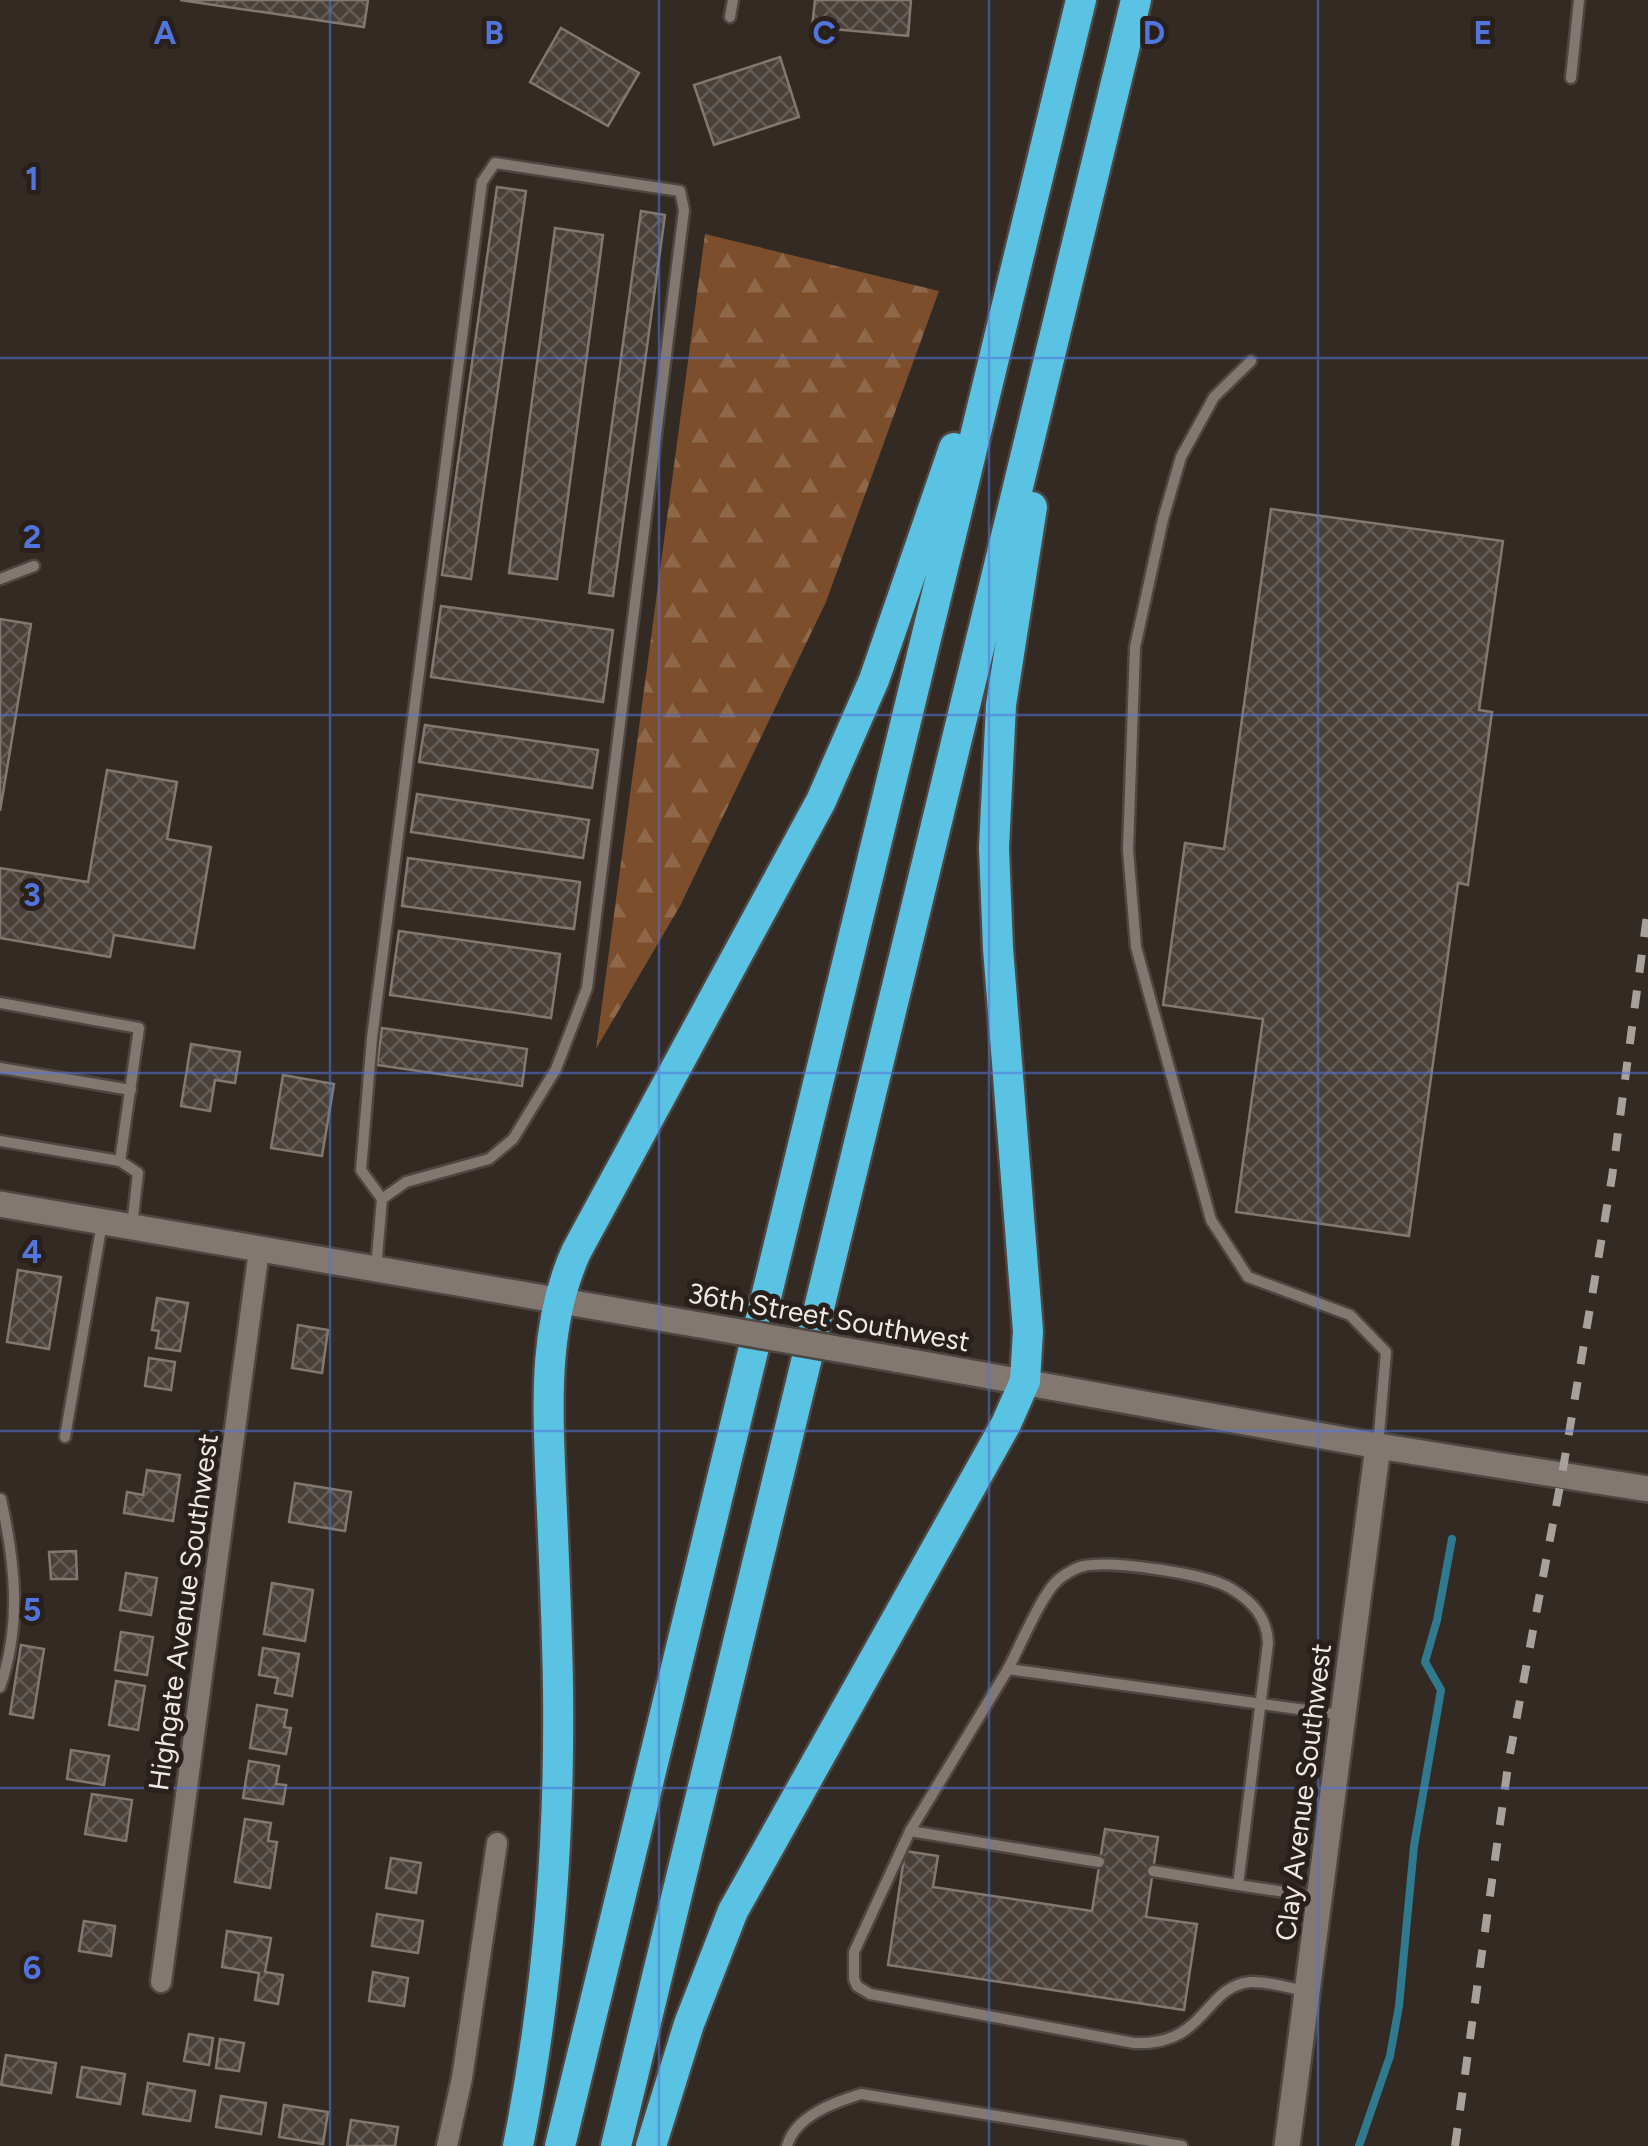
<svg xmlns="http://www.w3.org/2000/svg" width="1648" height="2146" font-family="Figtree,sans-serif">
	<defs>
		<pattern id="forest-firs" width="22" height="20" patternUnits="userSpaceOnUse" patternTransform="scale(2.5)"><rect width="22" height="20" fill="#7c4e2b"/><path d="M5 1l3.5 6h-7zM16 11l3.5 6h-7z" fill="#8f684a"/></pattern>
		<pattern id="building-cross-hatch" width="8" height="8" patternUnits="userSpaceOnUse" patternTransform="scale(2.5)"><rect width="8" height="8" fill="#494039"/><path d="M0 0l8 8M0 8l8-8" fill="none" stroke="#645c56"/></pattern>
	</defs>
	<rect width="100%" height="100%" fill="#332a24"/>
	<polygon fill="url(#forest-firs)" points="705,234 939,291 826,602 680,906 596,1049"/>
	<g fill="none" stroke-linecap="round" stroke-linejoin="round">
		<polyline stroke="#307a90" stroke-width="8" points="1359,2146 1390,2056 1399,2006 1414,1846 1441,1690 1425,1662 1437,1620 1452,1539"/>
	</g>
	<g fill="url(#building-cross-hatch)" stroke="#837871" stroke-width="2.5">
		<polygon points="180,0 368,0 364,27"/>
		<polygon points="815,0 911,0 908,36 812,27"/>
		<polygon points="561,28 639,73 608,126 530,82"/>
		<polygon points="780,57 799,117 714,145 694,85"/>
		<polygon points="497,187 526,191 471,579 442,575"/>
		<polygon points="641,211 665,215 613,596 589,593"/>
		<polygon points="555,228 603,235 557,579 509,573"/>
		<polygon points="1271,509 1503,541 1479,710 1492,712 1468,885 1458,883 1409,1236 1236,1212 1263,1019 1163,1005 1185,843 1224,849"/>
		<polygon points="441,606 613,630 603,702 431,677"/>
		<polygon points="0,619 31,624 0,811"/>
		<polygon points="425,725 598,750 592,788 419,762"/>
		<polygon points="107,770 177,782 167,839 211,847 194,948 114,935 110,957 0,938 0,868 88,882"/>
		<polygon points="417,794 589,820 583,858 411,832"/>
		<polygon points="408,858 580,882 574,929 402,906"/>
		<polygon points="399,931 560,954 551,1018 390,995"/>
		<polygon points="382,1028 527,1049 522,1086 377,1065"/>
		<polygon points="191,1044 240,1052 235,1083 215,1080 210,1111 181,1106"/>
		<polygon points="283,1075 334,1084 322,1156 271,1148"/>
		<polygon points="18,1270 61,1277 49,1349 7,1342"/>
		<polygon points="157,1298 188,1303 180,1351 156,1348 159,1331 152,1330"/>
		<polygon points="298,1325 328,1330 322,1373 292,1368"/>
		<polygon points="149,1358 175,1362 171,1390 145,1386"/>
		<polygon points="147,1470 180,1475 173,1521 124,1513 127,1492 143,1495"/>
		<polygon points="295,1483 351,1492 345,1531 289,1522"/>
		<polygon points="76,1551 77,1579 51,1579 49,1552"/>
		<polygon points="126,1573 157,1578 151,1615 120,1610"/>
		<polygon points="272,1583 313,1590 305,1641 264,1634"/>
		<polygon points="121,1632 153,1637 147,1675 115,1670"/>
		<polygon points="21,1645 44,1649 33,1718 10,1714"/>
		<polygon points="263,1648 299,1654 292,1696 275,1693 278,1678 259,1675"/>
		<polygon points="116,1681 145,1686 138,1730 109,1725"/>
		<polygon points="257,1705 287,1710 284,1727 291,1728 286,1754 250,1748"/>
		<polygon points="71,1750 109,1756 104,1785 67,1779"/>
		<polygon points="249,1761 279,1766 276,1784 286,1785 283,1804 243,1798"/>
		<polygon points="92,1794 132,1800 126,1841 85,1834"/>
		<polygon points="245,1819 271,1823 268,1841 277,1842 270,1888 235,1882"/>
		<polygon points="1105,1829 1158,1837 1146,1917 1197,1924 1184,2010 888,1965 905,1851 938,1856 933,1887 1092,1911"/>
		<polygon points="391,1858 421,1863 416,1893 386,1888"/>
		<polygon points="377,1914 423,1921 418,1953 372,1946"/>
		<polygon points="84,1921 115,1926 111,1956 79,1951"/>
		<polygon points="227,1931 271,1938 265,1972 283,1975 278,2004 255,2000 259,1973 222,1967"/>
		<polygon points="373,1972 408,1978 404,2006 369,2001"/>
		<polygon points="189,2034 213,2038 209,2065 184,2061"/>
		<polygon points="220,2039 244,2043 239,2071 216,2068"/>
		<polygon points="6,2055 56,2063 51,2093 1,2085"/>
		<polygon points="82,2067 125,2074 120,2104 77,2097"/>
		<polygon points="148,2083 195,2091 190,2121 143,2114"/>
		<polygon points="221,2096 266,2103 261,2134 216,2127"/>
		<polygon points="284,2105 328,2112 323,2144 279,2137"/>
		<polygon points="351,2120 398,2127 395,2146 347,2146"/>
	</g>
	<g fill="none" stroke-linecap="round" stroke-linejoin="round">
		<g stroke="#4d4641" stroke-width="15">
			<g id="service">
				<polyline points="730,17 733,0"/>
				<polyline points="1571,78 1579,0"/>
				<polyline points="1251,361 1214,397 1181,457 1163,519 1135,647 1128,850 1136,947 1211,1220 1248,1277 1350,1315 1386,1352 1378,1446"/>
				<polyline points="0,579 34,566"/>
				<polyline points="0,1003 139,1028 120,1161"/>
				<polyline points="0,1068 131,1090"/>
				<polyline points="0,1141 120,1161 138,1173 132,1226"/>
				<polyline points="376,1268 382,1199 406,1182 489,1159 513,1139 556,1069 587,988 684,210 680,191 495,163 482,182 372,1038 361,1170 382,1199"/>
				<polyline points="65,1437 102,1223"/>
				<path d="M1008,1669C1019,1648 1041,1596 1057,1581C1063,1575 1077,1567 1084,1566C1112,1560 1207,1574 1230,1588C1252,1601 1267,1617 1268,1643L1238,1885L1318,1897"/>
				<path d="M0,1687C22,1624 15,1563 1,1499"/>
				<polyline points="910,1831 1099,1862"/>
				<polyline points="1153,1871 1238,1885"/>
				<path d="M1306,1991C1289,1988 1267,1981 1250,1982C1203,1987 1207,2046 1134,2043L870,1994L857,1986L854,1979V1952L910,1831L1008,1669L1342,1715"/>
				<path d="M787,2146C795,2116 835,2102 861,2094L1182,2146"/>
			</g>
		</g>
		<g stroke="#4d4641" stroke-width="25">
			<g id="minor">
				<polyline points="161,1982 259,1250"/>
				<polyline points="447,2146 462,2078 497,1843"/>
			</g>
		</g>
		<g stroke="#4d4641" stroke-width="30">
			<g id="tertiary">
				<polyline points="0,1204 677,1321"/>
				<polyline points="895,1359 1378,1446 1648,1489"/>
				<polyline points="1287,2146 1378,1446"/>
			</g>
		</g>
		<g stroke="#4d4641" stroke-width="35">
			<g id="motorway">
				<path d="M518,2146C548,1995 560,1840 558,1687C557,1622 554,1556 551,1490C548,1409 542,1328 576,1252L821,801L874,680L954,448"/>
				<polyline points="560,2146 1081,0"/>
				<polyline points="616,2146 1136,0"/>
				<polyline points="651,2146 689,2024 733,1911 1006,1424 1025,1381 1028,1331 998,948 994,848 1001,705 1032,507"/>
			</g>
		</g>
		<use href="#service" stroke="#837871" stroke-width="10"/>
		<use href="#minor" stroke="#837871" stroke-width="20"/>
		<use href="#tertiary" stroke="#837871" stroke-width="25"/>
		<use href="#motorway" stroke="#5ac3e3" stroke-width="30"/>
		<polyline stroke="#a7a09b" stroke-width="8" stroke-dasharray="18 18" stroke-linecap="butt" points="1455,2146 1509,1759 1562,1475 1612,1177 1648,908"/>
		<g stroke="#4d4641" stroke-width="30" stroke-linecap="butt">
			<polyline id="tertiary-bridge" points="677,1321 895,1359"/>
		</g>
		<use href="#tertiary-bridge" stroke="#837871" stroke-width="25"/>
	</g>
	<path fill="none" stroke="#5275db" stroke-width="2.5" stroke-opacity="0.55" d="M330,0V2146M659,0V2146M989,0V2146M1318,0V2146M0,358H1648M0,715H1648M0,1073H1648M0,1431H1648M0,1788H1648"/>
	<g text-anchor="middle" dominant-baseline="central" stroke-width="10" stroke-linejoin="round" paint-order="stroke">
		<g font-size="28" fill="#efe9e5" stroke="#29201b">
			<text transform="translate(829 1317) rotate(10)">36th Street Southwest</text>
			<text transform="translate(183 1612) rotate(-82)">Highgate Avenue Southwest</text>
			<text transform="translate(1303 1792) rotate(-83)">Clay Avenue Southwest</text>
		</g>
	</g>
	<g font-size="32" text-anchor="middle" font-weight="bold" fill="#5275db" stroke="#29201b" stroke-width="10" stroke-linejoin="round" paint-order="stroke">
		<text x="165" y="44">A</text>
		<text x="494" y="44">B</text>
		<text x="824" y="44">C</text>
		<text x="1154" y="44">D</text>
		<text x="1483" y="44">E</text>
		<text x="32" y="190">1</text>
		<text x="32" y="548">2</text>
		<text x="32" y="906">3</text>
		<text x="32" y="1263">4</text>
		<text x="32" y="1621">5</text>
		<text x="32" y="1979">6</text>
	</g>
</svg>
